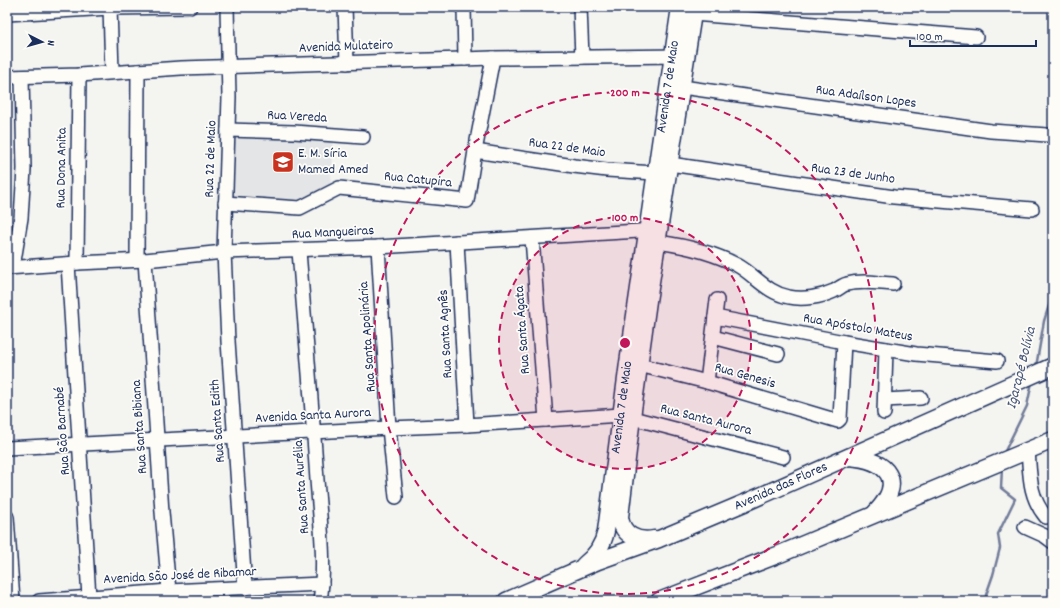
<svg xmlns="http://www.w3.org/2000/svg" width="1060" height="608" font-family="Dekko,sans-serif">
	<rect width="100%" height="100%" fill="#f4f4f1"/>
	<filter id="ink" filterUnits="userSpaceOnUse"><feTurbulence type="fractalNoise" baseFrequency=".025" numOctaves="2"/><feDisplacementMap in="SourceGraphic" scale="8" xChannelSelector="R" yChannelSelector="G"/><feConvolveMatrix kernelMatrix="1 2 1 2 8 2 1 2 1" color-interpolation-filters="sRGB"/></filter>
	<g filter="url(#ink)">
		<polygon fill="#e4e5e6" points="235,132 333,137 330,187 296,206 231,201"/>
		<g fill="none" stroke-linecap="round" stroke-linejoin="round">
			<g stroke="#717c98" stroke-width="2.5">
				<polyline points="1036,367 1044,321 1053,293"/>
				<polyline points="1003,455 1027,406 1032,382"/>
				<polyline points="986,601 986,595 993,575 1000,548 998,534 1015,499 1001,488 1002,468"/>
			</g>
			<g stroke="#1b2f5e" stroke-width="16">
				<g id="minor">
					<polyline points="110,7 112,72"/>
					<polyline points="227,7 229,97 224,252 228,341 245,588"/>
					<polyline points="345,7 347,63"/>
					<polyline points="464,7 465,59"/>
					<polyline points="580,7 582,57"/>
					<polyline points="7,14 110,8 190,7"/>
					<polyline points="693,14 976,37"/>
					<polyline points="7,77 79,75 181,68 493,58 683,56"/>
					<polyline points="682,87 991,131 1047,135"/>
					<polyline points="228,130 294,132 363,137"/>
					<polyline points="475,151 574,166 607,170 655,173"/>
					<polyline points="670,164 894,197 1032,209"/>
					<polyline points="225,203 300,208 339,188 467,201 475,151 493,58"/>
					<polyline points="532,238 546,420"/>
					<polyline points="457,242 467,425"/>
					<path d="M658,242C686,246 712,252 737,265C755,275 767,293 789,297C803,300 821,297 834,291C839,289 842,285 847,284C862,280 877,283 893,284"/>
					<polyline points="378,247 389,428 396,497"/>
					<path d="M299,251C305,327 312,404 317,480C320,520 326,562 320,601"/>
					<polyline points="137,260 138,71"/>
					<polyline points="145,260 162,512 169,591"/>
					<polyline points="77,263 79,75"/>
					<polyline points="68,264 89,597"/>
					<polyline points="13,267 21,218 24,169 22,77"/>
					<polyline points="7,268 77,263 145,260 224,252 378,247 656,230"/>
					<polyline points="715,317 844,342 916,354 997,361"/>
					<polyline points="713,337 778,354"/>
					<polyline points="639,365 707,382 838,421 840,419 844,342"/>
					<polyline points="707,382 717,300"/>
					<polyline points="885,400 921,398"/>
					<polyline points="884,413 886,349"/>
					<polyline points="7,448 389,428 467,425 621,415 783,457"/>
					<path d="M1028,450C1030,475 1029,497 1046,517"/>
					<polyline points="7,517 13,601"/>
					<polyline points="1025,527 1045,536 1053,542"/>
					<polyline points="39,601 169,591 322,584"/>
				</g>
			</g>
			<g stroke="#1b2f5e" stroke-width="19">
				<g id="major">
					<path d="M849,457C888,460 906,481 875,513"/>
					<path d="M654,539C637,542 622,535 620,517L632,417L648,301L694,7"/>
					<path id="s1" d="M584,565C596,556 603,545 606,531L628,363L680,7"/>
					<path id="s2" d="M506,601L598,561L659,539L749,501L1053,366"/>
					<polyline points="659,601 780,554 1053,440"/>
				</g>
			</g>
			<use href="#minor" stroke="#fdfcf7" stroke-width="13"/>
			<use href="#major" stroke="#fdfcf7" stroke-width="16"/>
		</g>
	</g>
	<circle cx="625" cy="343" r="126" fill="#c2185b" fill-opacity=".12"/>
	<g fill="none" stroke="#c2185b" stroke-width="2" stroke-dasharray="7 5">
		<circle cx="625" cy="343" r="126"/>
		<circle cx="625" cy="343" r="251"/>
	</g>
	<defs>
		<g id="school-square" transform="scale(1.15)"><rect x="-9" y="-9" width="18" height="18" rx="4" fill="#c8321e" stroke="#fdfcf7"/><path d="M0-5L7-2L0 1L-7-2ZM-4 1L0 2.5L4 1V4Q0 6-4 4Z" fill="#fff"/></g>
	</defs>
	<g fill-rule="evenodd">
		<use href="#school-square" x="283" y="162"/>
	</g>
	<g text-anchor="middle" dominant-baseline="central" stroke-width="3.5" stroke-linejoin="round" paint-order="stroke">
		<g font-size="14" fill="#1b2f5e" stroke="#fdfcf7">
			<text transform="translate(346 47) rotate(-2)">Avenida Mulateiro</text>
			<text stroke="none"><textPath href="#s1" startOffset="490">Avenida 7 de Maio</textPath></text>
			<text transform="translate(866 97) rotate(8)">Rua Adaílson Lopes</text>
			<text transform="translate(297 117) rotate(3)">Rua Vereda</text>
			<text transform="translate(567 148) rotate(8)">Rua 22 de Maio</text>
			<text transform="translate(211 159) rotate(-88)">Rua 22 de Maio</text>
			<text transform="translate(62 168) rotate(-89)">Rua Dona Anita</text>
			<text transform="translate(853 174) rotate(8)">Rua 23 de Junho</text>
			<text transform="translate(418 180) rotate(6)">Rua Catupira</text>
			<text transform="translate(333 233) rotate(-3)">Rua Mangueiras</text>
			<text transform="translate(858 328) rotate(10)">Rua Apóstolo Mateus</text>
			<text transform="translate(523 330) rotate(-94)">Rua Santa Ágata</text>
			<text transform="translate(446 334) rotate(-93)">Rua Santa Agnês</text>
			<text transform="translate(368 337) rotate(-94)">Rua Santa Apolinária</text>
			<text transform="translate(745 376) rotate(16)">Rua Genesis</text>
			<text stroke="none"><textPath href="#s1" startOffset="166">Avenida 7 de Maio</textPath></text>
			<text transform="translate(313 416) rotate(-3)">Avenida Santa Aurora</text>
			<text transform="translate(706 420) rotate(14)">Rua Santa Aurora</text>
			<text transform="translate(218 421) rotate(-94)">Rua Santa Edith</text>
			<text transform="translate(140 427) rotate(-94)">Rua Santa Bibiana</text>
			<text transform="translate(63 431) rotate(-94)">Rua São Barnabé</text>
			<text transform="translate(302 487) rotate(-94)">Rua Santa Aurélia</text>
			<text stroke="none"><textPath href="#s2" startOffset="298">Avenida das Flores</textPath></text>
			<text transform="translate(180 576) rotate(-3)">Avenida São José de Ribamar</text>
		</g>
		<g font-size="14" fill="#1b2f5e" stroke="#fdfcf7" text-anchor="start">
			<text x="298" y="154">E. M. Síria<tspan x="298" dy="16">Mamed Amed</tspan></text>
		</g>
		<g font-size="15" font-style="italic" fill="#46567b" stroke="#fdfcf7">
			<text transform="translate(1022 368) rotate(-76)">Igarapé Bolívia</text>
		</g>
	</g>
	<circle cx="625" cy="343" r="6" fill="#c2185b" stroke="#fdfcf7" stroke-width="2"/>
	<g font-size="12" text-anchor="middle" font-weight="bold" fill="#c2185b" stroke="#fdfcf7" stroke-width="3.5" stroke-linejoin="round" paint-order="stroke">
		<text x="625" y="96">200 m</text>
		<text x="625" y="221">100 m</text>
	</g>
	<rect width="1060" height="608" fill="none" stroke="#fdfcf7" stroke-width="24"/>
	<rect x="12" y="12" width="1036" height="584" fill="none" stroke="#1b2f5e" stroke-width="1.5" filter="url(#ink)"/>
	<g transform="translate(42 42) rotate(96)" stroke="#fdfcf7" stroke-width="3" paint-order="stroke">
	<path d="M0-3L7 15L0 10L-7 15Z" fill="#1b2f5e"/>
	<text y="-6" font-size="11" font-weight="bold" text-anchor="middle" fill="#1b2f5e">N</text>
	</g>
	<path d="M910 40v6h126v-6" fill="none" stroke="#1b2f5e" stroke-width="2"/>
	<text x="916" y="40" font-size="12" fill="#1b2f5e" stroke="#fdfcf7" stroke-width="3" paint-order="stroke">100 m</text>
</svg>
